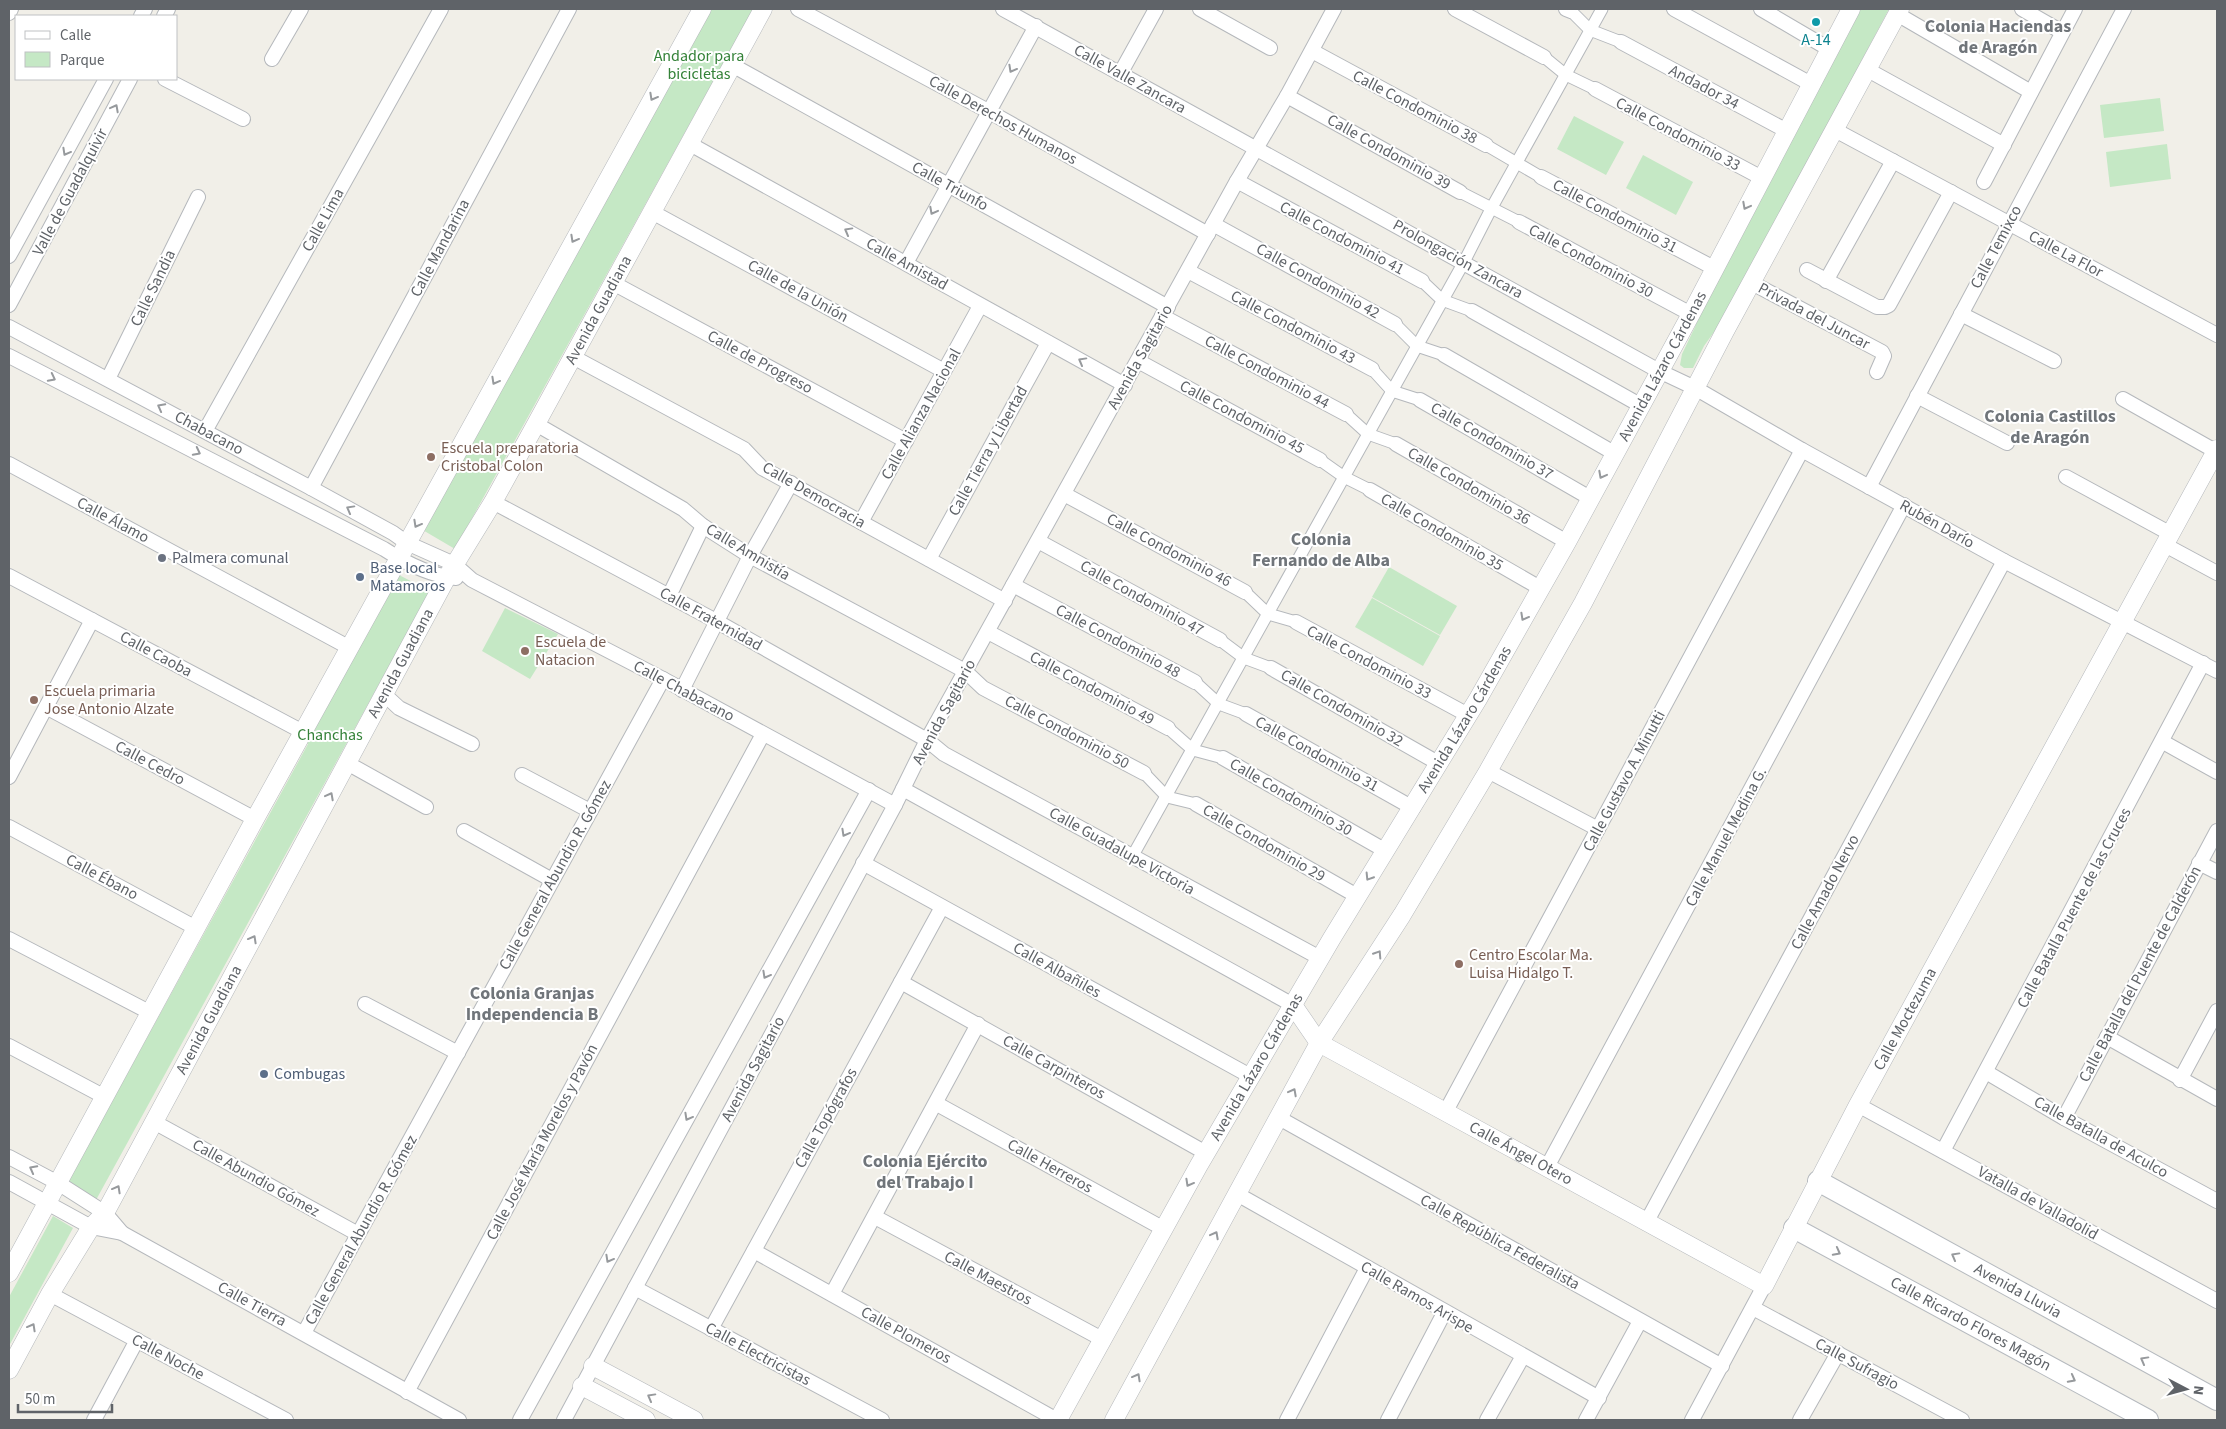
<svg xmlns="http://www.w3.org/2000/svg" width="2226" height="1429" font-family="'Source Sans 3',sans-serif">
	<rect width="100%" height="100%" fill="#f1efe8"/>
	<g fill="#c5e8c5">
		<polygon points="708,9 753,9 455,549 421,529"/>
		<polygon points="1859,9 1889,9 1855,73 1857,74 1724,318 1704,346 1693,368 1684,368 1680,365 1682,354 1695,327 1705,299"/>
		<polygon points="2160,98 2164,131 2104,138 2100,105"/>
		<polygon points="1574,116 1624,142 1606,175 1557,149"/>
		<polygon points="2167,144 2171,179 2110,187 2106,152"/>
		<polygon points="1643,155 1693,182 1676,215 1626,188"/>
		<polygon points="1389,567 1457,606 1440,635 1372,597"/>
		<polygon points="399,575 430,591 96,1200 68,1182 308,744 306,742"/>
		<polygon points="1372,598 1440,636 1423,666 1355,627"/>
		<polygon points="505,608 558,634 530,679 482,651"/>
		<polygon points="53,1216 73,1228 9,1346 9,1297"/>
	</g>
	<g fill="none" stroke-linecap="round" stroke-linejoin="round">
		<g stroke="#b5b8bc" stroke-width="13">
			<g id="pedestrian">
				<polyline points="1571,11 1590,30 1621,42"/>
				<polyline points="1544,57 1566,75 1595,89"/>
				<polyline points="1486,145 1541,177"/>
				<polyline points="1460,192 1519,222"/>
				<polyline points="1422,281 1442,300 1472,311"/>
				<polyline points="1395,324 1417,346 1444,355"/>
				<polyline points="1372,369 1392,391 1420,400"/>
				<polyline points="1346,414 1368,434 1396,444"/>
				<polyline points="1320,460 1344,477 1370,490"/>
				<polyline points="1245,592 1268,614 1296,622"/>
				<polyline points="1220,640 1244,658 1271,668"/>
				<polyline points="1195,682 1219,704 1246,714"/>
				<polyline points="1168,728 1193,750 1223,758"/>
				<polyline points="1144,773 1167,797 1196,804"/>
				<polyline points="1132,857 1464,262 1491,209 1602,9"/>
			</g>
		</g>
		<g stroke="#b5b8bc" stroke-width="16">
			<g id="minor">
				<polyline points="798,9 988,111 1208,234"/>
				<polyline points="1003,9 1659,371 1695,388 1802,450 2004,561 2217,671"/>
				<polyline points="1200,9 1270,48"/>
				<polyline points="1455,9 1544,57"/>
				<polyline points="1566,9 1571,11"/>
				<polyline points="1674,9 1811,84"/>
				<polyline points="1761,9 1829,49"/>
				<polyline points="2022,9 2062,32"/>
				<polyline points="9,13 11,9"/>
				<polyline points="1897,14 2031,92"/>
				<polyline points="141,16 145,9"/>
				<polyline points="164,16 168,9"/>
				<polyline points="1621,42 1787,131"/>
				<polyline points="1312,51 1486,145"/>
				<polyline points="272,59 301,9"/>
				<polyline points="732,65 1168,307"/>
				<polyline points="1868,70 2004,145"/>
				<polyline points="1120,74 1156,9"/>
				<polyline points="165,79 243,119"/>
				<polyline points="1595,89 1762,178"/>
				<polyline points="1287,96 1460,192"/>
				<polyline points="1835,130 2217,335"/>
				<polyline points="690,144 1125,385"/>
				<polyline points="1541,177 1714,268"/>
				<polyline points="1237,181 1422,281"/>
				<polyline points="1984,182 2075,9"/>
				<polyline points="652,212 944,371"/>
				<polyline points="1519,222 1691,314"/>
				<polyline points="1213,224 1395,324"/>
				<polyline points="9,256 106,79"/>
				<polyline points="906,263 1036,26"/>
				<polyline points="1807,270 1877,307 1885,307 1889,305 1951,192"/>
				<polyline points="1188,271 1372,369"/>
				<polyline points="1826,281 1893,161"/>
				<polyline points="613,283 906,441"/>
				<polyline points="1752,283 1882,352 1884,356 1877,372"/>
				<polyline points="9,305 130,79"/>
				<polyline points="1472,311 1640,405"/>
				<polyline points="1961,314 2054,361"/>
				<polyline points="1162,316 1346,414"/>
				<polyline points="9,327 311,488 393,533 407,543 454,564 472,580 663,679 895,805"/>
				<polyline points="1444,355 1614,453"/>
				<path d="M9,356L384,549C404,562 432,576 456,578"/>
				<polyline points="573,357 744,449 762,468 1005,601"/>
				<polyline points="1138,361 1320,460"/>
				<polyline points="108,379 198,197"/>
				<polyline points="1917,396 2007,443"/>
				<polyline points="2123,399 2217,452"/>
				<polyline points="1420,400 1590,498"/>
				<polyline points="536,424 683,509 703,526 750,556 965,671 983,688 1144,773"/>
				<polyline points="205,431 441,9"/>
				<polyline points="1396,444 1567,542"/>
				<polyline points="9,464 350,648"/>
				<polyline points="2066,477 2171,534"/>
				<polyline points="1869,487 2124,9"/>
				<polyline points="311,488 569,9"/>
				<polyline points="1370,490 1540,588"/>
				<polyline points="1064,494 1245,592"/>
				<polyline points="493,502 716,621 927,740 944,754 1320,958"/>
				<polyline points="861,522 980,306"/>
				<polyline points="1038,541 1220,640"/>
				<polyline points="2165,545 2217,573"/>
				<polyline points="929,559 1048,343"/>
				<polyline points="9,576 303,732"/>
				<polyline points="1013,585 1195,682"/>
				<polyline points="669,596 703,526"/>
				<polyline points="1296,622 1468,715"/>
				<polyline points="988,632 1168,728"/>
				<polyline points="1271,668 1438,763"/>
				<polyline points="682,690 750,556 791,483"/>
				<polyline points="385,695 399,708 472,744"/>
				<polyline points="46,707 255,819"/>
				<polyline points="1246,714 1413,808"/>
				<polyline points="2163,742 2217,772"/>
				<polyline points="1223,758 1386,851"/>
				<polyline points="347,763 426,807"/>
				<polyline points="1488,771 1598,829"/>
				<polyline points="522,775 590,811"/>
				<polyline points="9,777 92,620"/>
				<polyline points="903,789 1293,1005"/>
				<polyline points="1196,804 1357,896"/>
				<polyline points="9,827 196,928"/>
				<polyline points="464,831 552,880"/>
				<polyline points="863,863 1252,1077"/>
				<polyline points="2199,863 2217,872"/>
				<polyline points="9,939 151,1013"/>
				<polyline points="901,982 1206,1153"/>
				<polyline points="365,1004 458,1053"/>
				<polyline points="2107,1037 2217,1099"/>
				<polyline points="9,1046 105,1097"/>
				<polyline points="1986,1072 2064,1118 2217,1201"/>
				<polyline points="2180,1080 2217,1011"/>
				<polyline points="937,1104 1164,1229"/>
				<polyline points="1858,1105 2217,1301"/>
				<polyline points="1446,1111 1802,450"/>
				<polyline points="1279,1118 1722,1366"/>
				<polyline points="2064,1118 2217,831"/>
				<polyline points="154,1122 358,1234"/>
				<polyline points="1943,1151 2203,663"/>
				<polyline points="9,1157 58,1183 105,1213 122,1233"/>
				<polyline points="1547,1167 1904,505"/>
				<polyline points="9,1182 91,1227 122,1233 459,1420"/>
				<polyline points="1237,1194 1599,1398"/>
				<polyline points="875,1217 1102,1339"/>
				<polyline points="1646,1223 2004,561"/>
				<polyline points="754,1251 1057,1420"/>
				<polyline points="635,1288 882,1420"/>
				<polyline points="50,1294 286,1420"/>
				<polyline points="832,1294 978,1024"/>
				<polyline points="1753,1308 1962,1420"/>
				<polyline points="711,1329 942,907"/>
				<polyline points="304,1333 663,679"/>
				<polyline points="407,1392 763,734"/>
				<polyline points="94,1420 137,1340"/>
				<polyline points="520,1420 869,790"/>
				<polyline points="564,1420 895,805 927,740 1237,181 1287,96 1334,9"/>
				<polyline points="1287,1420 1367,1268"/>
				<polyline points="1388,1420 1444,1313"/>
				<polyline points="1487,1420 1523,1356"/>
				<polyline points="1586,1420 1640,1321"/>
				<polyline points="1692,1420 1764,1286"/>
				<polyline points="1800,1420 1838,1353"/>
			</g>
		</g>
		<g stroke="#b5b8bc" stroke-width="19">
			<g id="tertiary">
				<path id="s1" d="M1293,1005L1319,1043L1764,1286L1858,1105L2217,449"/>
				<polyline points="9,1273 255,819 702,9"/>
				<polyline points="593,1366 694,1420"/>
				<path id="s2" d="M9,1370L50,1294L91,1227L105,1213L447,577L493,502L536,424L763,9"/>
				<polyline points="582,1386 646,1420"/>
				<path id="s3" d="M1058,1420L1199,1165L1332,938L1478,699L1567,542L1691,314L1851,9"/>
				<polyline points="1114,1420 1319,1043 1402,915 1488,771 1583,603 1725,331 1900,9"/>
			</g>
		</g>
		<g stroke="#b6babf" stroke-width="22">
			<g id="secondary">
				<path id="s4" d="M1818,1181L2217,1400"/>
				<path id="s5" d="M1794,1228L2148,1420"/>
			</g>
		</g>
		<use href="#pedestrian" stroke="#fff" stroke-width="11"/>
		<use href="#minor" stroke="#fff" stroke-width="14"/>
		<use href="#tertiary" stroke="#fff" stroke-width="18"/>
		<use href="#secondary" stroke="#fff" stroke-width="20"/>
	</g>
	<defs><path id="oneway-chevron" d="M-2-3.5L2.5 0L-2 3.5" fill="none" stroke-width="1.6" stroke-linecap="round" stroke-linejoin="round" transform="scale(1.25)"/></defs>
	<g stroke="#979a9d">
		<use href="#oneway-chevron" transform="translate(1012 69) rotate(119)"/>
		<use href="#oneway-chevron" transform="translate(653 97) rotate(119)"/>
		<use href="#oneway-chevron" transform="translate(115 108) rotate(-62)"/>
		<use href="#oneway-chevron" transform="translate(66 152) rotate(119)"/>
		<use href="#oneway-chevron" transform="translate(1746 206) rotate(118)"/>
		<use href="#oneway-chevron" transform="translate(933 211) rotate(118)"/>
		<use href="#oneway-chevron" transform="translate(848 231) rotate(-151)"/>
		<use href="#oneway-chevron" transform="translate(574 239) rotate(119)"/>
		<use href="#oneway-chevron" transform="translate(1082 361) rotate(-151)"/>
		<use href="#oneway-chevron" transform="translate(52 378) rotate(27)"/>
		<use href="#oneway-chevron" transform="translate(495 381) rotate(119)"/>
		<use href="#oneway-chevron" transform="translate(161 407) rotate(-152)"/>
		<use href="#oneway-chevron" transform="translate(197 452) rotate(27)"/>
		<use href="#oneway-chevron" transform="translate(1602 475) rotate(118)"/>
		<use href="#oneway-chevron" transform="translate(350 509) rotate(-151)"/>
		<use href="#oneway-chevron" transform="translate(417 524) rotate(119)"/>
		<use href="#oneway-chevron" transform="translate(1524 617) rotate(119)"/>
		<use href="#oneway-chevron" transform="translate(330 796) rotate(-62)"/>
		<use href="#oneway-chevron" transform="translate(845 833) rotate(119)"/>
		<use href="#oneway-chevron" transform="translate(1369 877) rotate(122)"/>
		<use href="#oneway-chevron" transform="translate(253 939) rotate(-61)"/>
		<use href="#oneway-chevron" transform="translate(1378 954) rotate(-57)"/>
		<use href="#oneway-chevron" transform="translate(766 975) rotate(119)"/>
		<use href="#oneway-chevron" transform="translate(1293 1092) rotate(-62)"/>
		<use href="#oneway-chevron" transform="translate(688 1117) rotate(119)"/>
		<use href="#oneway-chevron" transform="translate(33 1169) rotate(-152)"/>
		<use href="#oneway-chevron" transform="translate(1189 1183) rotate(119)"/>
		<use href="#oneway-chevron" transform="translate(117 1189) rotate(-61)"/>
		<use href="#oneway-chevron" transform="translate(1215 1235) rotate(-62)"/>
		<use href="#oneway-chevron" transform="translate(1837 1252) rotate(28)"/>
		<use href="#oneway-chevron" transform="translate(1955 1256) rotate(-151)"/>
		<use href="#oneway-chevron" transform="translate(609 1259) rotate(119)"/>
		<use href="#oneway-chevron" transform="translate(32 1327) rotate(-61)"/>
		<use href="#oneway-chevron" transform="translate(2144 1360) rotate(-151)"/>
		<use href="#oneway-chevron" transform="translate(1137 1377) rotate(-61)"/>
		<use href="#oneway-chevron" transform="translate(2072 1379) rotate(28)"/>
		<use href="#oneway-chevron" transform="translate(651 1397) rotate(-151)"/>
	</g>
	<circle fill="#0f9aa8" stroke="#fff" stroke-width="2" cx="1816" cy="22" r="5"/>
	<g fill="#8d6e63" stroke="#fff" stroke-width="2">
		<circle cx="431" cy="457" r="5"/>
		<circle cx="525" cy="651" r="5"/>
		<circle cx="34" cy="700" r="5"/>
		<circle cx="1459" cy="964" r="5"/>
	</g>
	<circle fill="#6b7280" stroke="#fff" stroke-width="2" cx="162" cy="558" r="5"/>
	<g fill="#5c6f8a" stroke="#fff" stroke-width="2">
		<circle cx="360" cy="577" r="5"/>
		<circle cx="264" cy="1074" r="5"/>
	</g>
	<g text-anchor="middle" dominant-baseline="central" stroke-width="4" stroke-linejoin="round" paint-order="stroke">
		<g font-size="16" fill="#0d838f" stroke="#fff">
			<text x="1816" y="40">A-14</text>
		</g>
		<g font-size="16" fill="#348238" stroke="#fff">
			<text x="699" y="56">Andador para<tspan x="699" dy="18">bicicletas</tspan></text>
			<text x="330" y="735">Chanchas</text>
		</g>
		<g font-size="16" fill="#5f6368" stroke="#fff">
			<text transform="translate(1130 79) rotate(29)">Calle Valle Zancara</text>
			<text transform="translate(1704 87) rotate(28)">Andador 34</text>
			<text transform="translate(1415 107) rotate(28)">Calle Condominio 38</text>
			<text transform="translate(1003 120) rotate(29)">Calle Derechos Humanos</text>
			<text transform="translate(1678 134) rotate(28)">Calle Condominio 33</text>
			<text transform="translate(1389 152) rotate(29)">Calle Condominio 39</text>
			<text transform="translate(950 186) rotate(29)">Calle Triunfo</text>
			<text transform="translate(70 192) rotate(-62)">Valle de Guadalquivir</text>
			<text transform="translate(1615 216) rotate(28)">Calle Condominio 31</text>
			<text transform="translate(323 220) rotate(-61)">Calle Lima</text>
			<text transform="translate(1342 238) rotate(28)">Calle Condominio 41</text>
			<text transform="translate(1996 247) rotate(-62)">Calle Temixco</text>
			<text transform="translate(440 248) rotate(-62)">Calle Mandarina</text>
			<text transform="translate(2066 254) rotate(28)">Calle La Flor</text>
			<text transform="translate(1458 259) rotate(29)">Prolongación Zancara</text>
			<text transform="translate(1591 261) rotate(28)">Calle Condominio 30</text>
			<text transform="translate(907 264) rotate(29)">Calle Amistad</text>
			<text transform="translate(1318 281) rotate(29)">Calle Condominio 42</text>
			<text transform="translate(153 288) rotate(-64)">Calle Sandia</text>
			<text transform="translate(798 291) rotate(29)">Calle de la Unión</text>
			<text stroke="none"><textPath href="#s2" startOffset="1214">Avenida Guadiana</textPath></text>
			<text transform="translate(1814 316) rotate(28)">Privada del Juncar</text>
			<text transform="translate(1293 327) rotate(28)">Calle Condominio 43</text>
			<text transform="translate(1140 357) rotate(-61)">Avenida Sagitario</text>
			<text transform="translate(760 362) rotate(28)">Calle de Progreso</text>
			<text stroke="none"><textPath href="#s3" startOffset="1215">Avenida Lázaro Cárdenas</textPath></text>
			<text transform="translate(1267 372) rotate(28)">Calle Condominio 44</text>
			<text transform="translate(921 414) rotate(-61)">Calle Alianza Nacional</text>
			<text transform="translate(1242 417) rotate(28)">Calle Condominio 45</text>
			<text transform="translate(209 433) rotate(28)">Chabacano</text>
			<text transform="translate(1492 441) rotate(30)">Calle Condominio 37</text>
			<text transform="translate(988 451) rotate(-61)">Calle Tierra y Libertad</text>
			<text transform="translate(1469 486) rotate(30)">Calle Condominio 36</text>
			<text transform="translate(814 495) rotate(30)">Calle Democracia</text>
			<text transform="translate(113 520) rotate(28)">Calle Álamo</text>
			<text transform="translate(1937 524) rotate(29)">Rubén Darío</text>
			<text transform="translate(1442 532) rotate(30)">Calle Condominio 35</text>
			<text transform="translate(1169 550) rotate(28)">Calle Condominio 46</text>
			<text transform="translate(748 552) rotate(31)">Calle Amnistía</text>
			<text transform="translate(1142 598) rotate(29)">Calle Condominio 47</text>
			<text transform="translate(711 619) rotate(29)">Calle Fraternidad</text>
			<text transform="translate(1118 641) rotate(28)">Calle Condominio 48</text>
			<text transform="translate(156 654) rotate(28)">Calle Caoba</text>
			<text transform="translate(1369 662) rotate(28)">Calle Condominio 33</text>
			<text stroke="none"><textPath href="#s2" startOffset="809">Avenida Guadiana</textPath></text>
			<text transform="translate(1092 688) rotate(28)">Calle Condominio 49</text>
			<text transform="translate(684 691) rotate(28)">Calle Chabacano</text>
			<text transform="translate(1342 708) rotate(30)">Calle Condominio 32</text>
			<text transform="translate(944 712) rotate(-62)">Avenida Sagitario</text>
			<text stroke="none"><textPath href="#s3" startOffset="810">Avenida Lázaro Cárdenas</textPath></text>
			<text transform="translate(1067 732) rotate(28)">Calle Condominio 50</text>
			<text transform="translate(1317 754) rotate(29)">Calle Condominio 31</text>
			<text transform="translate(150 763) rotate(28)">Calle Cedro</text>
			<text transform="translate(1624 781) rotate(-62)">Calle Gustavo A. Minutti</text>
			<text transform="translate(1291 797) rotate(30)">Calle Condominio 30</text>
			<text transform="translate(1726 837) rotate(-62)">Calle Manuel Medina G.</text>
			<text transform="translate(1264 843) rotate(30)">Calle Condominio 29</text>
			<text transform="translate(1122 851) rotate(29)">Calle Guadalupe Victoria</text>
			<text transform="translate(555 875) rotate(-61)">Calle General Abundio R. Gómez</text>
			<text transform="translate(102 877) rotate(28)">Calle Ébano</text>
			<text transform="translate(1825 892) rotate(-62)">Calle Amado Nervo</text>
			<text transform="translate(2074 908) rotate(-62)">Calle Batalla Puente de las Cruces</text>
			<text transform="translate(1057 970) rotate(29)">Calle Albañiles</text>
			<text transform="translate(2140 974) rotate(-62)">Calle Batalla del Puente de Calderón</text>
			<text stroke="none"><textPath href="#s1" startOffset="855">Calle Moctezuma</textPath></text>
			<text stroke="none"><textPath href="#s2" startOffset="404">Avenida Guadiana</textPath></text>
			<text transform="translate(1054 1067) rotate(29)">Calle Carpinteros</text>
			<text stroke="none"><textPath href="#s3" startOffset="405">Avenida Lázaro Cárdenas</textPath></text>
			<text transform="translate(753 1069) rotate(-62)">Avenida Sagitario</text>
			<text transform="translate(826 1118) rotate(-61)">Calle Topógrafos</text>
			<text transform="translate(2101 1137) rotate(29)">Calle Batalla de Aculco</text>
			<text transform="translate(542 1142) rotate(-62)">Calle José María Morelos y Pavón</text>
			<text stroke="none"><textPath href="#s1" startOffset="276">Calle Ángel Otero</textPath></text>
			<text transform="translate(1050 1166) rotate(29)">Calle Herreros</text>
			<text transform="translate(256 1178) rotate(29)">Calle Abundio Gómez</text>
			<text transform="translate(2038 1203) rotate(29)">Vatalla de Valladolid</text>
			<text transform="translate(361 1230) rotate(-61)">Calle General Abundio R. Gómez</text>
			<text transform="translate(1500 1242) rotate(29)">Calle República Federalista</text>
			<text transform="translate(988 1278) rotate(28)">Calle Maestros</text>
			<text stroke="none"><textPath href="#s4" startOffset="228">Avenida Lluvia</textPath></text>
			<text transform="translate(1417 1297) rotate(30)">Calle Ramos Arispe</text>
			<text transform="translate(252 1304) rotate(29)">Calle Tierra</text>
			<text stroke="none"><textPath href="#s5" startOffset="201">Calle Ricardo Flores Magón</textPath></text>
			<text transform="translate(906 1335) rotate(29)">Calle Plomeros</text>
			<text transform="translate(758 1354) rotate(28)">Calle Electricistas</text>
			<text transform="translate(168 1357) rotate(28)">Calle Noche</text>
			<text transform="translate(1857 1364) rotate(28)">Calle Sufragio</text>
		</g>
		<g font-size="16" fill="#785e54" stroke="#fff" text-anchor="start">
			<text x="441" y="448">Escuela preparatoria<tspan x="441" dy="18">Cristobal Colon</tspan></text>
			<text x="535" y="642">Escuela de<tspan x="535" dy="18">Natacion</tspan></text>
			<text x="44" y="691">Escuela primaria<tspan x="44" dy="18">Jose Antonio Alzate</tspan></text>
			<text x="1469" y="955">Centro Escolar Ma.<tspan x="1469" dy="18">Luisa Hidalgo T.</tspan></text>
		</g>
		<g font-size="16" fill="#5b616d" stroke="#fff" text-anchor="start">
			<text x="172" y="558">Palmera comunal</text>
		</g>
		<g font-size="16" fill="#4e5e75" stroke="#fff" text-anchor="start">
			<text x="370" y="568">Base local<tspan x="370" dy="18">Matamoros</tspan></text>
			<text x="274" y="1074">Combugas</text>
		</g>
		<g font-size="18" font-weight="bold" fill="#70757a" stroke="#fff">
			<text x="1998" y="26">Colonia Haciendas<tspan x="1998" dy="21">de Aragón</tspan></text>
			<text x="2050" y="416">Colonia Castillos<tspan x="2050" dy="21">de Aragón</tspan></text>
			<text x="1321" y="539">Colonia<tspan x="1321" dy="21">Fernando de Alba</tspan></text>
			<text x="532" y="993">Colonia Granjas<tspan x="532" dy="21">Independencia B</tspan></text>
			<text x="925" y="1161">Colonia Ejército<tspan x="925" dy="21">del Trabajo I</tspan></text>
		</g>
	</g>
	<rect width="2226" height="1429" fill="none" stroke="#5f6368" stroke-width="20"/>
	<rect x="15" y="15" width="162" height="65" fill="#ffffff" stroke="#bfc1c3"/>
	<rect x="25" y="31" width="25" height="8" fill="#ffffff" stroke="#bfc1c3"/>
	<text x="60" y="40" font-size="15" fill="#5f6368">Calle</text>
	<rect x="25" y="52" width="25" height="15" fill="#c5e8c5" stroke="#bfc1c3"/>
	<text x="60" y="65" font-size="15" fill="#5f6368">Parque</text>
	<g transform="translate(2186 1389) rotate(96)" stroke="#ffffff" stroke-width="4" paint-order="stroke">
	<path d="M0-4L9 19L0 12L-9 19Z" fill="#5f6368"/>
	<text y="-8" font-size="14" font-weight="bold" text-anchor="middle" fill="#5f6368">N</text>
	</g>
	<path d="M18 1404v8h94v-8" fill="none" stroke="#5f6368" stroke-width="2.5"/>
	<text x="25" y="1404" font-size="15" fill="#5f6368" stroke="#ffffff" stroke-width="4" paint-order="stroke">50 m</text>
</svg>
